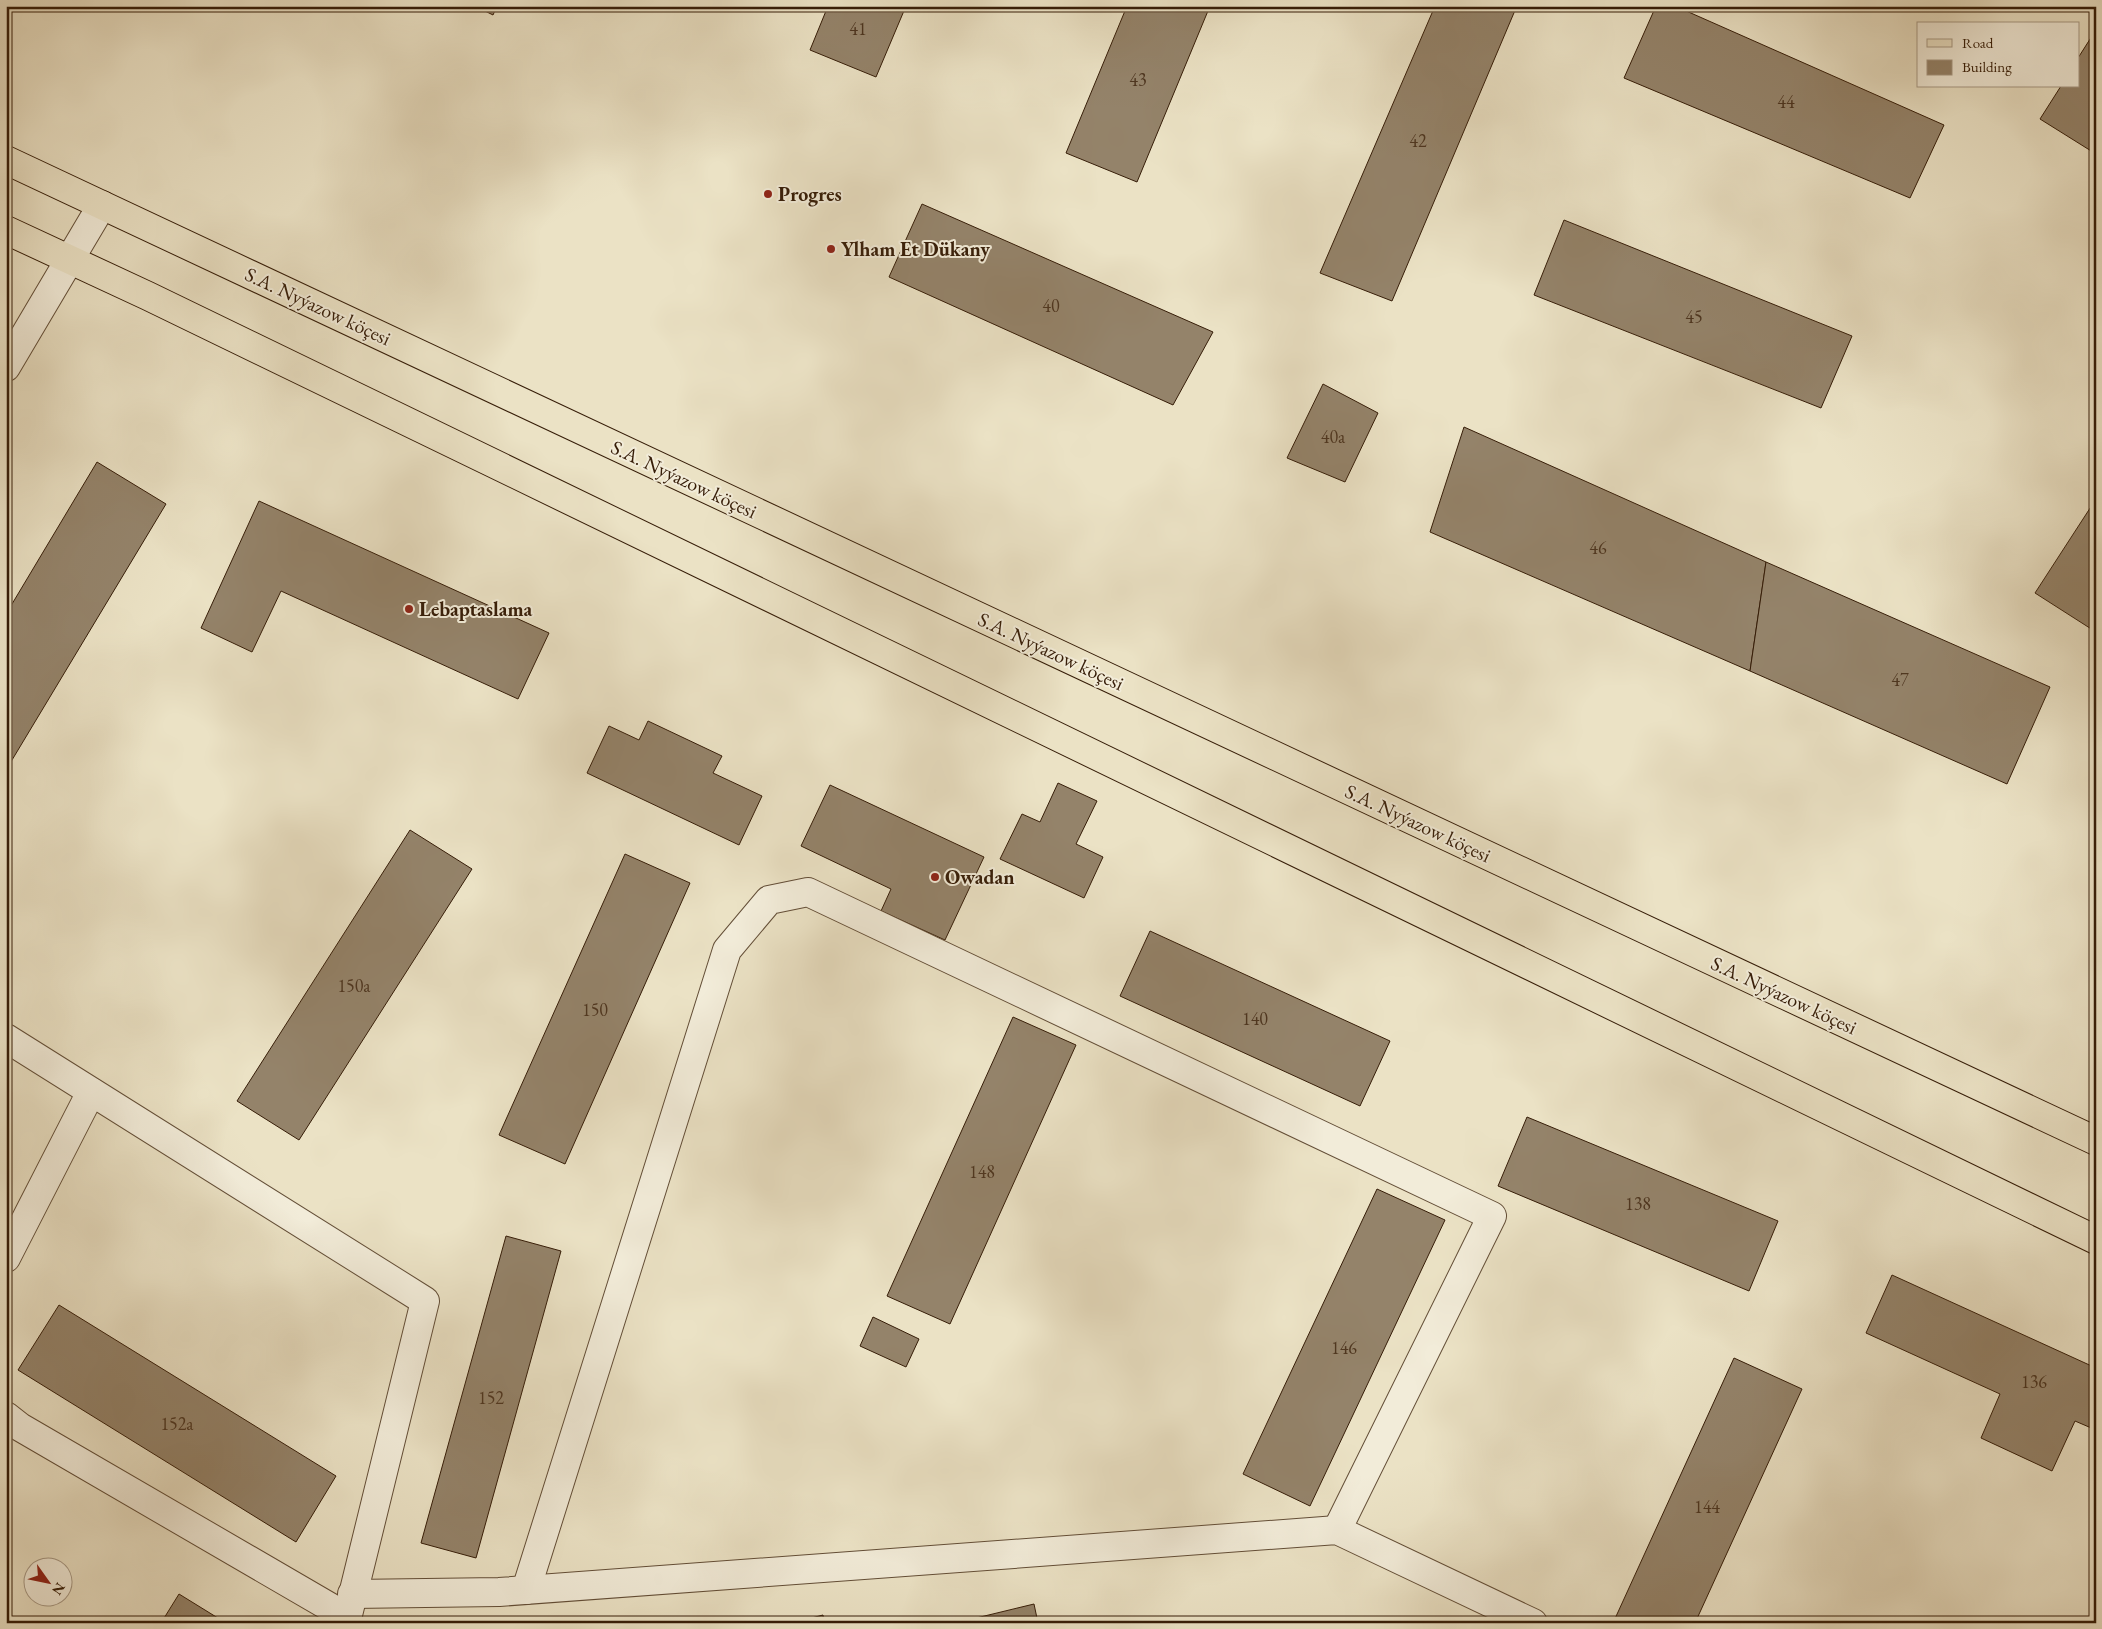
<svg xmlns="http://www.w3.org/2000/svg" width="2102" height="1629" font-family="'EB Garamond',serif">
	<rect width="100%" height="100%" fill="#ebe2c5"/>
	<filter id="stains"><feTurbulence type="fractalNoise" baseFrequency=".004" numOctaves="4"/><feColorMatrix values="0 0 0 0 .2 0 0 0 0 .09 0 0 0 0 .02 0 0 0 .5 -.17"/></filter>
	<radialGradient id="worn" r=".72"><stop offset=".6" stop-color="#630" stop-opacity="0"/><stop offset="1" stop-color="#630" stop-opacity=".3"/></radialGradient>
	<g fill="#94836a" stroke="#361d08">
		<polygon points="475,6 497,6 493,15"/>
		<polygon points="828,6 906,6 876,77 810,50"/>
		<polygon points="1127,6 1210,6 1137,182 1066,153"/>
		<polygon points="1435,6 1516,8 1392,301 1320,273"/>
		<polygon points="1656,6 1675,6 1944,125 1910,198 1624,78"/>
		<polygon points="2092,36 2096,38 2096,154 2040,119 2061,86 2078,86 2078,58"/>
		<polygon points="922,204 1213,332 1173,405 889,277"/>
		<polygon points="1564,220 1852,336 1821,408 1534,295"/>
		<polygon points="1323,384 1378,413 1345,482 1287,458"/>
		<polygon points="1464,427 1766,562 1750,671 1430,532"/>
		<polygon points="97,462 166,504 6,770 6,614"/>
		<polygon points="2096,499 2096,632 2035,593"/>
		<polygon points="259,501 549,633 518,699 281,591 252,652 201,628"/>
		<polygon points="1766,562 2050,687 2007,784 1750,671"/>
		<polygon points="648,721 722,756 713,773 762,796 739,845 587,773 609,726 639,740"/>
		<polygon points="1058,783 1097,801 1076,844 1103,857 1084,898 1000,859 1022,814 1040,822"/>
		<polygon points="830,785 984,857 945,940 881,911 891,889 801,846"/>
		<polygon points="410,830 472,869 299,1140 237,1101"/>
		<polygon points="625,854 690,883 565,1164 499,1135"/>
		<polygon points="1150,931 1390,1041 1360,1106 1120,996"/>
		<polygon points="1013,1017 1076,1045 950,1324 887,1296"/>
		<polygon points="1527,1117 1778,1221 1749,1291 1498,1186"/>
		<polygon points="1377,1189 1445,1220 1310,1506 1243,1474"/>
		<polygon points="506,1236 561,1251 476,1558 421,1543"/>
		<polygon points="1892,1275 2096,1368 2096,1430 2075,1421 2052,1471 1981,1438 2000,1394 1866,1333"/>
		<polygon points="59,1305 336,1476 296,1542 18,1370"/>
		<polygon points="873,1317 919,1339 906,1367 860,1346"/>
		<polygon points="1734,1358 1802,1389 1695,1623 1613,1623"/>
		<polygon points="179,1594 226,1623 161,1623"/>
		<polygon points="1034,1604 1038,1623 969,1623 968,1620"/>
		<polygon points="823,1615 824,1623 792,1623"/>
		<polygon points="614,1619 614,1623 598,1623"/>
	</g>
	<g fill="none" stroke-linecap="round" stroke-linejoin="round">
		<g stroke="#634e37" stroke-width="30">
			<g id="minor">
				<polyline points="6,367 102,205"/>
				<polyline points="6,1038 425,1301 346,1623"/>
				<polyline points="6,1258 91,1092"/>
				<polyline points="6,1416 20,1427 347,1617"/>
				<polyline points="526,1590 727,950 769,900 808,892 1492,1216 1337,1530"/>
				<polyline points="352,1594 499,1592 1337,1530 1533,1623"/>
			</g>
		</g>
		<g stroke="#361d08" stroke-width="30">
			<g id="major">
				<polyline points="6,160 2096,1141"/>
				<polyline points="6,230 148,296 2096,1240"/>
			</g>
		</g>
		<use href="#minor" stroke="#f2ecd9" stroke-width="28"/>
		<use href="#major" stroke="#ebe2c5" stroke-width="28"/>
	</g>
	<g fill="#8f2418" stroke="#f2ecd9" stroke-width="2">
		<circle cx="768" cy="194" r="5"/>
		<circle cx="831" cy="249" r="5"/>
		<circle cx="409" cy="609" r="5"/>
		<circle cx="935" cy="877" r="5"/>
	</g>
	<g text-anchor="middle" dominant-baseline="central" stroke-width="4" stroke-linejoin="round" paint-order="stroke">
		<g font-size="18" fill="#4e3620">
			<text x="858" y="28">41</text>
			<text x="1138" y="79">43</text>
			<text x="1786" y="101">44</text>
			<text x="1418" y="140">42</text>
			<text x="1051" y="305">40</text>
			<text x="1694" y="316">45</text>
			<text x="1333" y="436">40a</text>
			<text x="1598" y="547">46</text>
			<text x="1900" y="679">47</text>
			<text x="354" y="985">150а</text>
			<text x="595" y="1009">150</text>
			<text x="1255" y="1018">140</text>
			<text x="982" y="1171">148</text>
			<text x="1638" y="1203">138</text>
			<text x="1344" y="1347">146</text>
			<text x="2034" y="1381">136</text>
			<text x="491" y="1397">152</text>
			<text x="177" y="1423">152а</text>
			<text x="1707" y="1506">144</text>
		</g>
		<g font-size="20" font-weight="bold" fill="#361d08" stroke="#f2ecd9" text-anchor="start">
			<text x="778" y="194">Progres</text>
			<text x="841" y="249">Ylham Et Dükany</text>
			<text x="419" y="609">Lebaptaslama</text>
			<text x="945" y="877">Owadan</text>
		</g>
		<g font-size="20" fill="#361d08" stroke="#f2ecd9">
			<text transform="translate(318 306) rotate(25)">S.A. Nyýazow köçesi</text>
			<text transform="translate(684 479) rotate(25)">S.A. Nyýazow köçesi</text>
			<text transform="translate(1051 651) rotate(25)">S.A. Nyýazow köçesi</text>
			<text transform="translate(1418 823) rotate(25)">S.A. Nyýazow köçesi</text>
			<text transform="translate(1784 995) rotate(25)">S.A. Nyýazow köçesi</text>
		</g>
	</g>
	<rect width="2102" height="1629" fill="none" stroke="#ebe2c5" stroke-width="25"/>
	<rect x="8" y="8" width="2087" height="1614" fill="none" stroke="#361d08" stroke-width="2.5"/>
	<rect x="12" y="12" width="2077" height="1604" fill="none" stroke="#361d08"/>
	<rect x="1917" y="22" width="162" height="65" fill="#f2ecd9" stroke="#a79985"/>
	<rect x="1927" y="39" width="25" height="8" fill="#ebe2c5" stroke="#a79985"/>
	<text x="1962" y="48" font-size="15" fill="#361d08">Road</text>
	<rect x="1927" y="60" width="25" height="15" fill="#94836a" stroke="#a79985"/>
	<text x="1962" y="72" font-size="15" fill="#361d08">Building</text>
	<g transform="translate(48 1582) rotate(123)"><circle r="24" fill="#f2ecd9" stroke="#a79985"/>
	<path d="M0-4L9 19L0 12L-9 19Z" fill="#8f2418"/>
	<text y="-8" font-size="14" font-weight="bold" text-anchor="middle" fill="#361d08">N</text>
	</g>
	<rect width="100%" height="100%" filter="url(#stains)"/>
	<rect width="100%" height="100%" fill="url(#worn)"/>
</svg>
